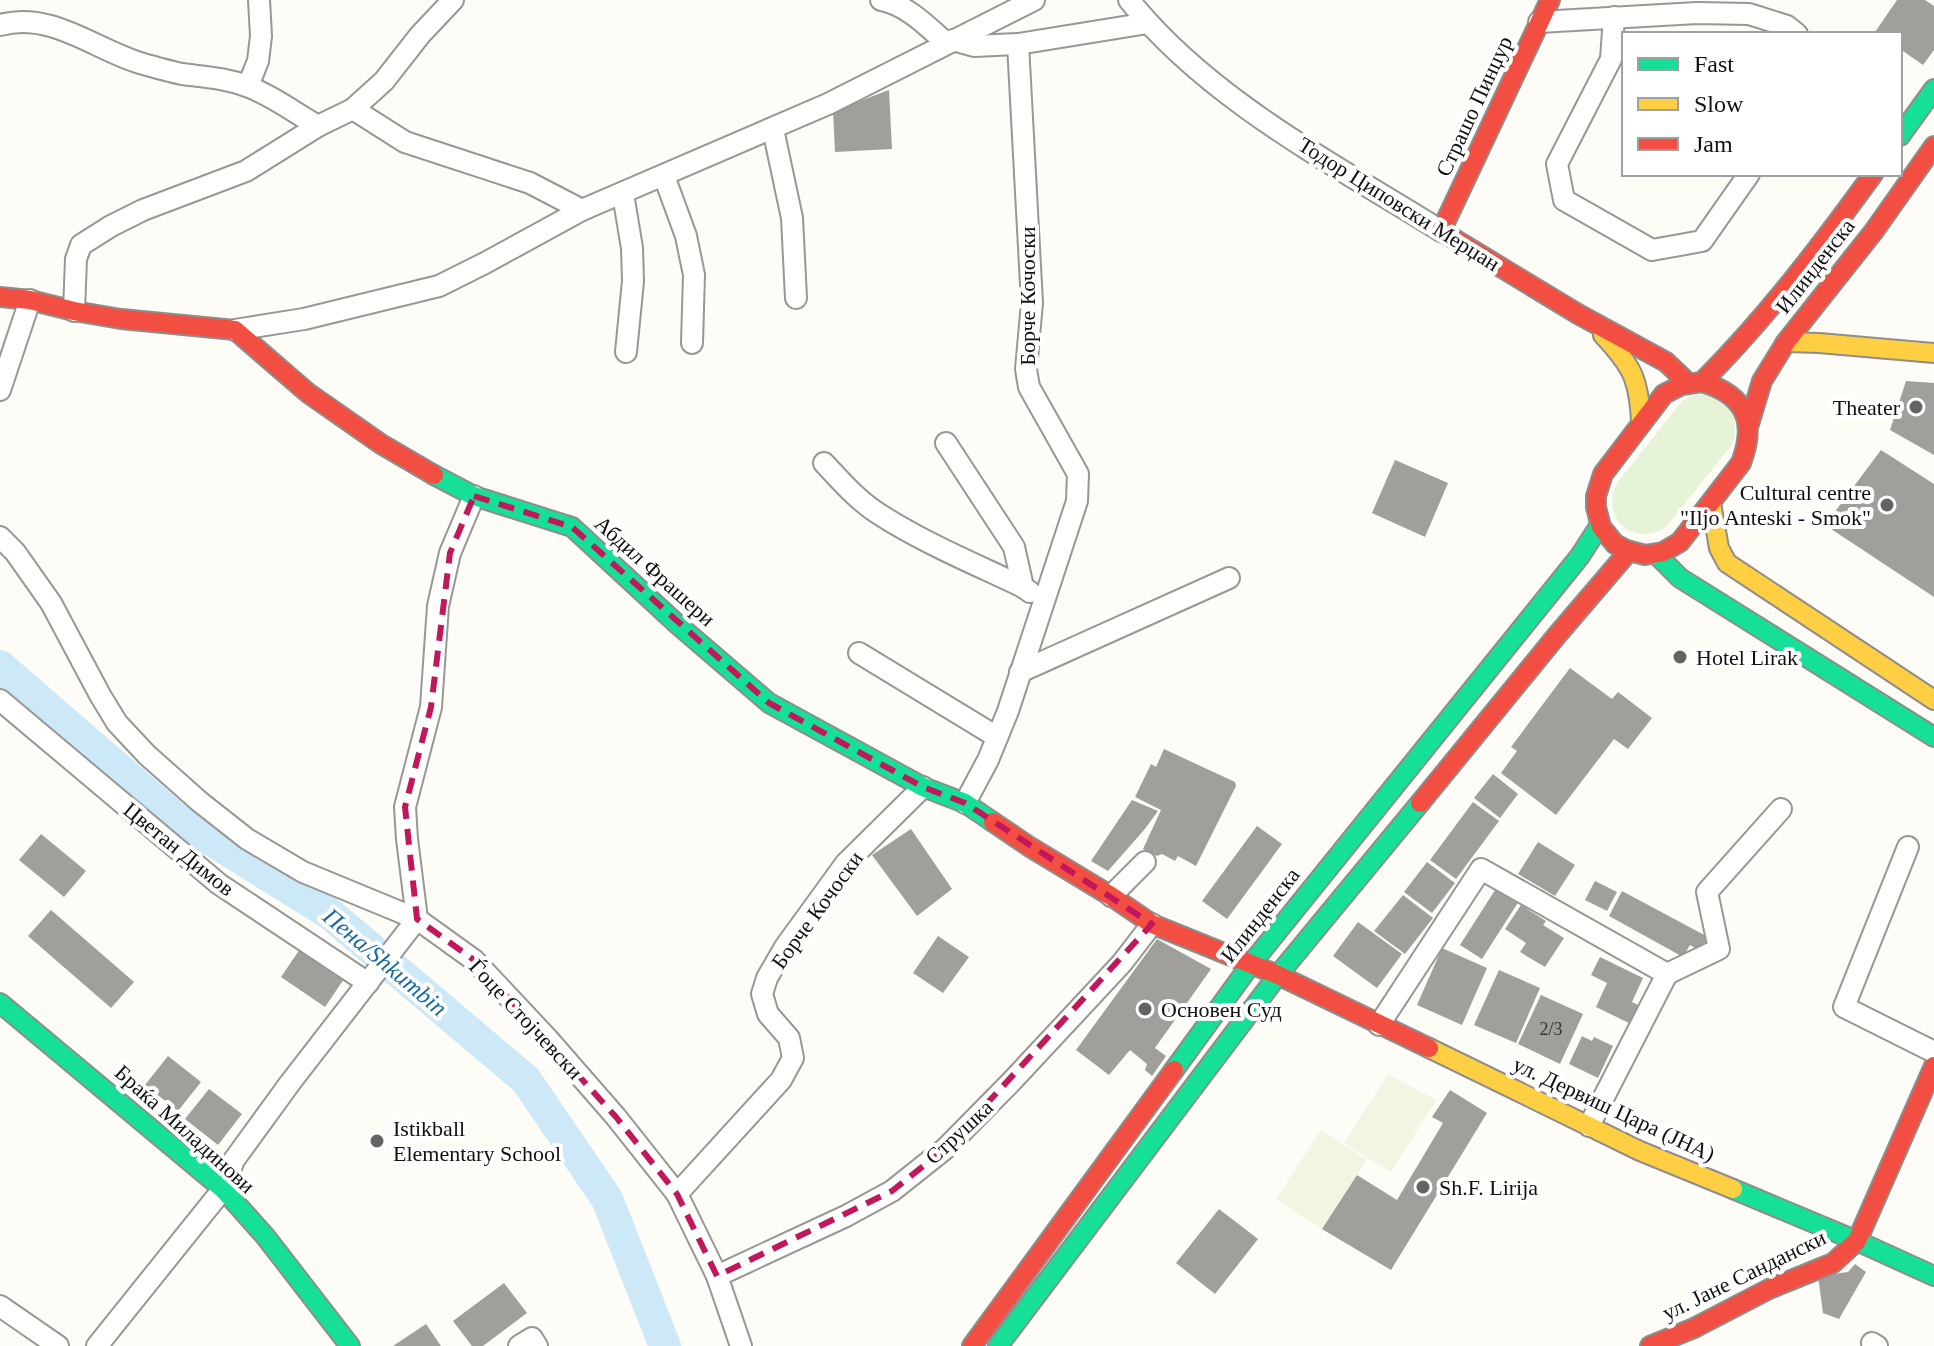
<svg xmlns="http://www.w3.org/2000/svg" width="1934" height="1346" font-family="'Times New Roman',serif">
	<rect width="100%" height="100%" fill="#fdfcf7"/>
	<path fill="#e7f3d7" d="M1706,393L1734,412L1735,438L1731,446L1666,527C1633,548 1599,518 1617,483L1682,401L1689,397Z"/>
	<g fill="#f0f6e1">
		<polygon points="1388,1074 1436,1100 1391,1172 1344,1143"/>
		<polygon points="1321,1130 1367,1160 1322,1229 1276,1199"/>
	</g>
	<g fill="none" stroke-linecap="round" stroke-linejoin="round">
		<polyline stroke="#cde8f7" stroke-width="32" points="0,666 173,816 330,914 526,1080 607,1199 665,1346"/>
	</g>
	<g fill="#a19f9c">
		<polygon points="1897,0 1925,0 1934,6 1934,50 1923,65 1900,49 1900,34 1878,34 1875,32"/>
		<polygon points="889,90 892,149 835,152 833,111"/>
		<polygon points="1906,381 1934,383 1934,455 1890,430"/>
		<polygon points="1881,450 1934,484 1934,597 1825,525"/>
		<polygon points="1395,460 1448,483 1425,537 1372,513"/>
		<polygon points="1570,668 1612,699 1618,692 1652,718 1628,749 1614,739 1556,815 1501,773 1517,751 1511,747"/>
		<polygon points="1164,749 1235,782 1236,786 1196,866 1178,856 1175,861 1162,854 1157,856 1143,849 1161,810 1135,797 1151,764 1156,767"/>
		<polygon points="1493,774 1518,794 1500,818 1474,798"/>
		<polygon points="1132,800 1158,811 1144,830 1108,871 1091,861"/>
		<polygon points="1473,802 1499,821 1456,879 1430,860"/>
		<polygon points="1257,826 1282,844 1227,919 1202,901"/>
		<polygon points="911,829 952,889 917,916 872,855"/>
		<polygon points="41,834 86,871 64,897 19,860"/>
		<polygon points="1538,842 1575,865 1555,896 1518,874"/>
		<polygon points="1427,862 1455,883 1432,913 1404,892"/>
		<polygon points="1595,881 1617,892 1607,911 1585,900"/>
		<polygon points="1497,887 1519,901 1482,959 1460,945"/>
		<polygon points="1622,891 1708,937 1700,951 1690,945 1683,957 1609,916"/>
		<polygon points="1403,895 1433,918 1405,954 1374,931"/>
		<polygon points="1521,905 1546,921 1543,925 1564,938 1545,967 1520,952 1526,943 1505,929"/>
		<polygon points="51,910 134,982 111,1008 28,936"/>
		<polygon points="1358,922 1402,954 1377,988 1333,956"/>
		<polygon points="938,936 969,957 943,993 913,973"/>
		<polygon points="1157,939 1211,969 1155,1048 1166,1056 1152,1076 1145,1070 1147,1064 1130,1050 1109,1075 1076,1050"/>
		<polygon points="302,946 346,976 325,1007 281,977"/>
		<polygon points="1442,948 1487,968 1462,1025 1417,1005"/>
		<polygon points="1600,957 1643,978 1632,1002 1644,1008 1635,1026 1596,1007 1607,983 1591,975"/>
		<polygon points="1499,970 1540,988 1516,1043 1474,1025"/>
		<polygon points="1541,995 1583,1014 1560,1064 1518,1044"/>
		<polygon points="1582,1036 1592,1041 1594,1037 1613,1046 1598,1078 1569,1064"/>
		<polygon points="168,1056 201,1082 178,1111 145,1085"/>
		<polygon points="209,1089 242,1114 218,1145 185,1119"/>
		<polygon points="1450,1090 1487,1113 1391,1270 1322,1229 1357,1175 1397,1200 1443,1123 1432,1117"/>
		<polygon points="1219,1209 1258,1239 1215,1294 1176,1263"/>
		<polygon points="1855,1264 1866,1272 1839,1319 1823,1313 1818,1276 1848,1272"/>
		<polygon points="504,1283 527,1313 483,1346 472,1346 453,1321"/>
		<polygon points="426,1324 441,1346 393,1346"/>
	</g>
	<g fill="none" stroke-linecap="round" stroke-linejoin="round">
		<g stroke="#979795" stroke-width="24">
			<g id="street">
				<path d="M881,0C907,5 927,26 946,43"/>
				<path d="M1129,0C1209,100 1334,164 1441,231"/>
				<polyline points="1614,17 1611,59 1557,164 1564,200 1652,250 1702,241 1749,174"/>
				<polyline points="1539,22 1697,13 1749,14 1787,26 1797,34"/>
				<path d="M0,25C51,11 94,49 140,63C154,67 168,71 182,74C205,77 227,78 249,87C273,96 295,113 318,126"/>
				<polyline points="953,40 974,46 1018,44 1148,23"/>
				<polyline points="248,86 258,61 261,36 259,0"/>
				<polyline points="353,109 405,142 530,183 582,210"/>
				<polyline points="773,129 792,218 796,298"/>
				<polyline points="664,176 686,236 694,275 692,343"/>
				<polyline points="623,194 632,248 633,281 626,352"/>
				<polyline points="74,311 76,259 81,245 111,226 143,210 246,171 318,126 353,109 384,81 420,35 453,0"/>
				<polyline points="235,330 304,319 439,286 485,263 582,210 828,104 1034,0"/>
				<polyline points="0,390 30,300"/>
				<polyline points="946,443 1014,547 1023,587 1030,592"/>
				<path d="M824,463C841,481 858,501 879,514C924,543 975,564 1023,587"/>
				<polyline points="0,537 15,552 51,603 100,695 117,723 147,755 200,802 247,839 303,872 417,919 474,960 548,1039 616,1117 677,1194 717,1276 741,1346"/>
				<polyline points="859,653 997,737"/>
				<polyline points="1020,672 1229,578"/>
				<polyline points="0,700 219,884 368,983"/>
				<polyline points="965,803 988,760 1008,711 1077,501 1078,474 1029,387 1026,369 1032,303 1018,44"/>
				<polyline points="1908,847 1844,1007 1934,1052"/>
				<polyline points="1111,896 1145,862"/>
				<polyline points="417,919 407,839 405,807 431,707 438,606 450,553 474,496"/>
				<polyline points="1379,1025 1481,869 1667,974 1719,949 1707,892 1781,809"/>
				<polyline points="1589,1126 1667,974"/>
				<polyline points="677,1194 781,1080 793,1058 789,1038 768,1014 762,994 767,978 785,947 846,863 923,787"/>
				<polyline points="717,1276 846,1216 892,1191 946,1148 1012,1081 1122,963 1152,924"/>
				<polyline points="0,1306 58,1346"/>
				<polyline points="1872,1343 1877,1346"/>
				<polyline points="97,1346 223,1189 234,1160 290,1083 417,919"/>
				<polyline points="519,1346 532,1338 537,1346"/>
			</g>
		</g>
		<g stroke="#8e8d8b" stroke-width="22">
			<g id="fast">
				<polyline points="1900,136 1934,89"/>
				<polyline points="434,475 474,496 572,527 677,624 769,703 923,787 965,803 993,822"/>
				<polyline points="1656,554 1680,578 1934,737"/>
				<polyline points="0,1003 223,1189 265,1236 350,1346"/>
				<polyline points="1174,1070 1251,964 1580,556 1600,525"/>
				<polyline points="1733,1189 1857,1241 1934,1276"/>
				<polyline points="998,1346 1278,975 1420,803"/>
			</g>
		</g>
		<g stroke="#8e8d8b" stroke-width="22">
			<g id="slow">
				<path d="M1603,335C1632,366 1639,379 1641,422"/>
				<polyline points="1786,342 1819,343 1934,353"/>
				<polyline points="1711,503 1719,548 1727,563 1934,700"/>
				<polyline points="1429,1048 1640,1151 1733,1189"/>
			</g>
		</g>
		<g stroke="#8e8d8b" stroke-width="22">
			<g id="jam">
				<polyline points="1550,0 1441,231 1578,314 1666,362 1688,383"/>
				<polyline points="0,297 30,300 74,311 121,319 235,330 308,393 381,444 434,475"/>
				<path d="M1702,382C1745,395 1757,421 1741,463L1680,542L1663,552L1645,555L1626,550L1615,544L1601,527L1596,507V496L1603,474L1664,394L1682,385Z"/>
				<path d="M1702,382C1766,318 1820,247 1873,174"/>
				<polyline points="1749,424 1762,381 1786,342 1874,231 1934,146"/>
				<polyline points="1420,803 1558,634 1629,551"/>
				<polyline points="993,822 1030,847 1111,896 1152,924 1278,975 1429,1048"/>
				<polyline points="972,1346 1174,1070"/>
				<polyline points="1650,1346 1694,1328 1769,1289 1833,1263 1857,1241 1934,1066"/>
			</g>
		</g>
		<use href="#street" stroke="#fffffe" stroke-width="20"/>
		<use href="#fast" stroke="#16e098" stroke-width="18"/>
		<use href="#slow" stroke="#ffcf43" stroke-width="18"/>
		<use href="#jam" stroke="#f24e42" stroke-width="18"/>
	</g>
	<path fill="none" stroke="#c2185b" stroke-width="6" stroke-dasharray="16 10" stroke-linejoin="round" d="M474,496L572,527L769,703L923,787L965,803L1152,924L946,1148L892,1191L717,1276L677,1194L616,1117L474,960L417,919L405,807L431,707L450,553Z"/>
	<g fill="#646362" stroke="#fff" stroke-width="3">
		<circle cx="1916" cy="407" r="8"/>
		<circle cx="1887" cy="505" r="8"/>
		<circle cx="1680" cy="657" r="8"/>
		<circle cx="1145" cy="1009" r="8"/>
		<circle cx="377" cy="1141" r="8"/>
		<circle cx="1423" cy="1187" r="8"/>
	</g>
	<g text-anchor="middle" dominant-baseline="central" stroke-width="8" stroke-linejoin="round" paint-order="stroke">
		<g font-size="18" fill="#353434">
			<text x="1551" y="1029">2/3</text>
		</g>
		<g font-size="22" fill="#111" stroke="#fff">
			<text transform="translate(1474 106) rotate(-65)">Страшо Пинџур</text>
			<text transform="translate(1399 204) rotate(32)">Тодор Циповски Мерџан</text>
			<text transform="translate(1815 266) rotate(-52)">Илинденска</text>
			<text transform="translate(1027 296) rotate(-90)">Борче Кочоски</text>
			<text transform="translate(655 571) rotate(42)">Абдил Фрашери</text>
			<text transform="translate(179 849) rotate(39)">Цветан Димов</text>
			<text transform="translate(817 910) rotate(-54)">Борче Кочоски</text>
			<text transform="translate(1260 915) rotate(-52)">Илинденска</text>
			<text transform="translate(526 1019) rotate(47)">Ѓоце Стојчевски</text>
			<text transform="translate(1614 1109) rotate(25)">ул. Дервиш Цара (ЈНА)</text>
			<text transform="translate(185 1129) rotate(42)">Браќа Миладинови</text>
			<text transform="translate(959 1132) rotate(-43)">Струшка</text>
			<text transform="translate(1744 1275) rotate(-26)">ул. Јане Сандански</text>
		</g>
		<g font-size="22" fill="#111" stroke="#fff" text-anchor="start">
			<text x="1900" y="407" text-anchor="end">Theater</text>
			<text x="1871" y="492" text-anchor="end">Cultural centre<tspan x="1871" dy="25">"Iljo Anteski - Smok"</tspan></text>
			<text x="1696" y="657">Hotel Lirak</text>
			<text x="1161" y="1009">Основен Суд</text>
			<text x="393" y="1128">Istikball<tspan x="393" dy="25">Elementary School</tspan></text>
			<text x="1439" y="1187">Sh.F. Lirija</text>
		</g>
		<g font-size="24" font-style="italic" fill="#1768a6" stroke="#fff">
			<text transform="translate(385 962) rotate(40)">Пена/Shkumbin</text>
		</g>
	</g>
	<rect x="1622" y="32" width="280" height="144" fill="#ffffff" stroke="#a0a0a0" stroke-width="2"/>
	<rect x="1638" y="58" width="40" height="12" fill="#16e098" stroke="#a0a0a0" stroke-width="2"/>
	<text x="1694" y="72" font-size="24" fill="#111111">Fast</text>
	<rect x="1638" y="98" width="40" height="12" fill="#ffcf43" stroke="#a0a0a0" stroke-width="2"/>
	<text x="1694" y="112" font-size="24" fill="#111111">Slow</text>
	<rect x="1638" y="138" width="40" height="12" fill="#f24e42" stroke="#a0a0a0" stroke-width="2"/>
	<text x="1694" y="152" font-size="24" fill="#111111">Jam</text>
</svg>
